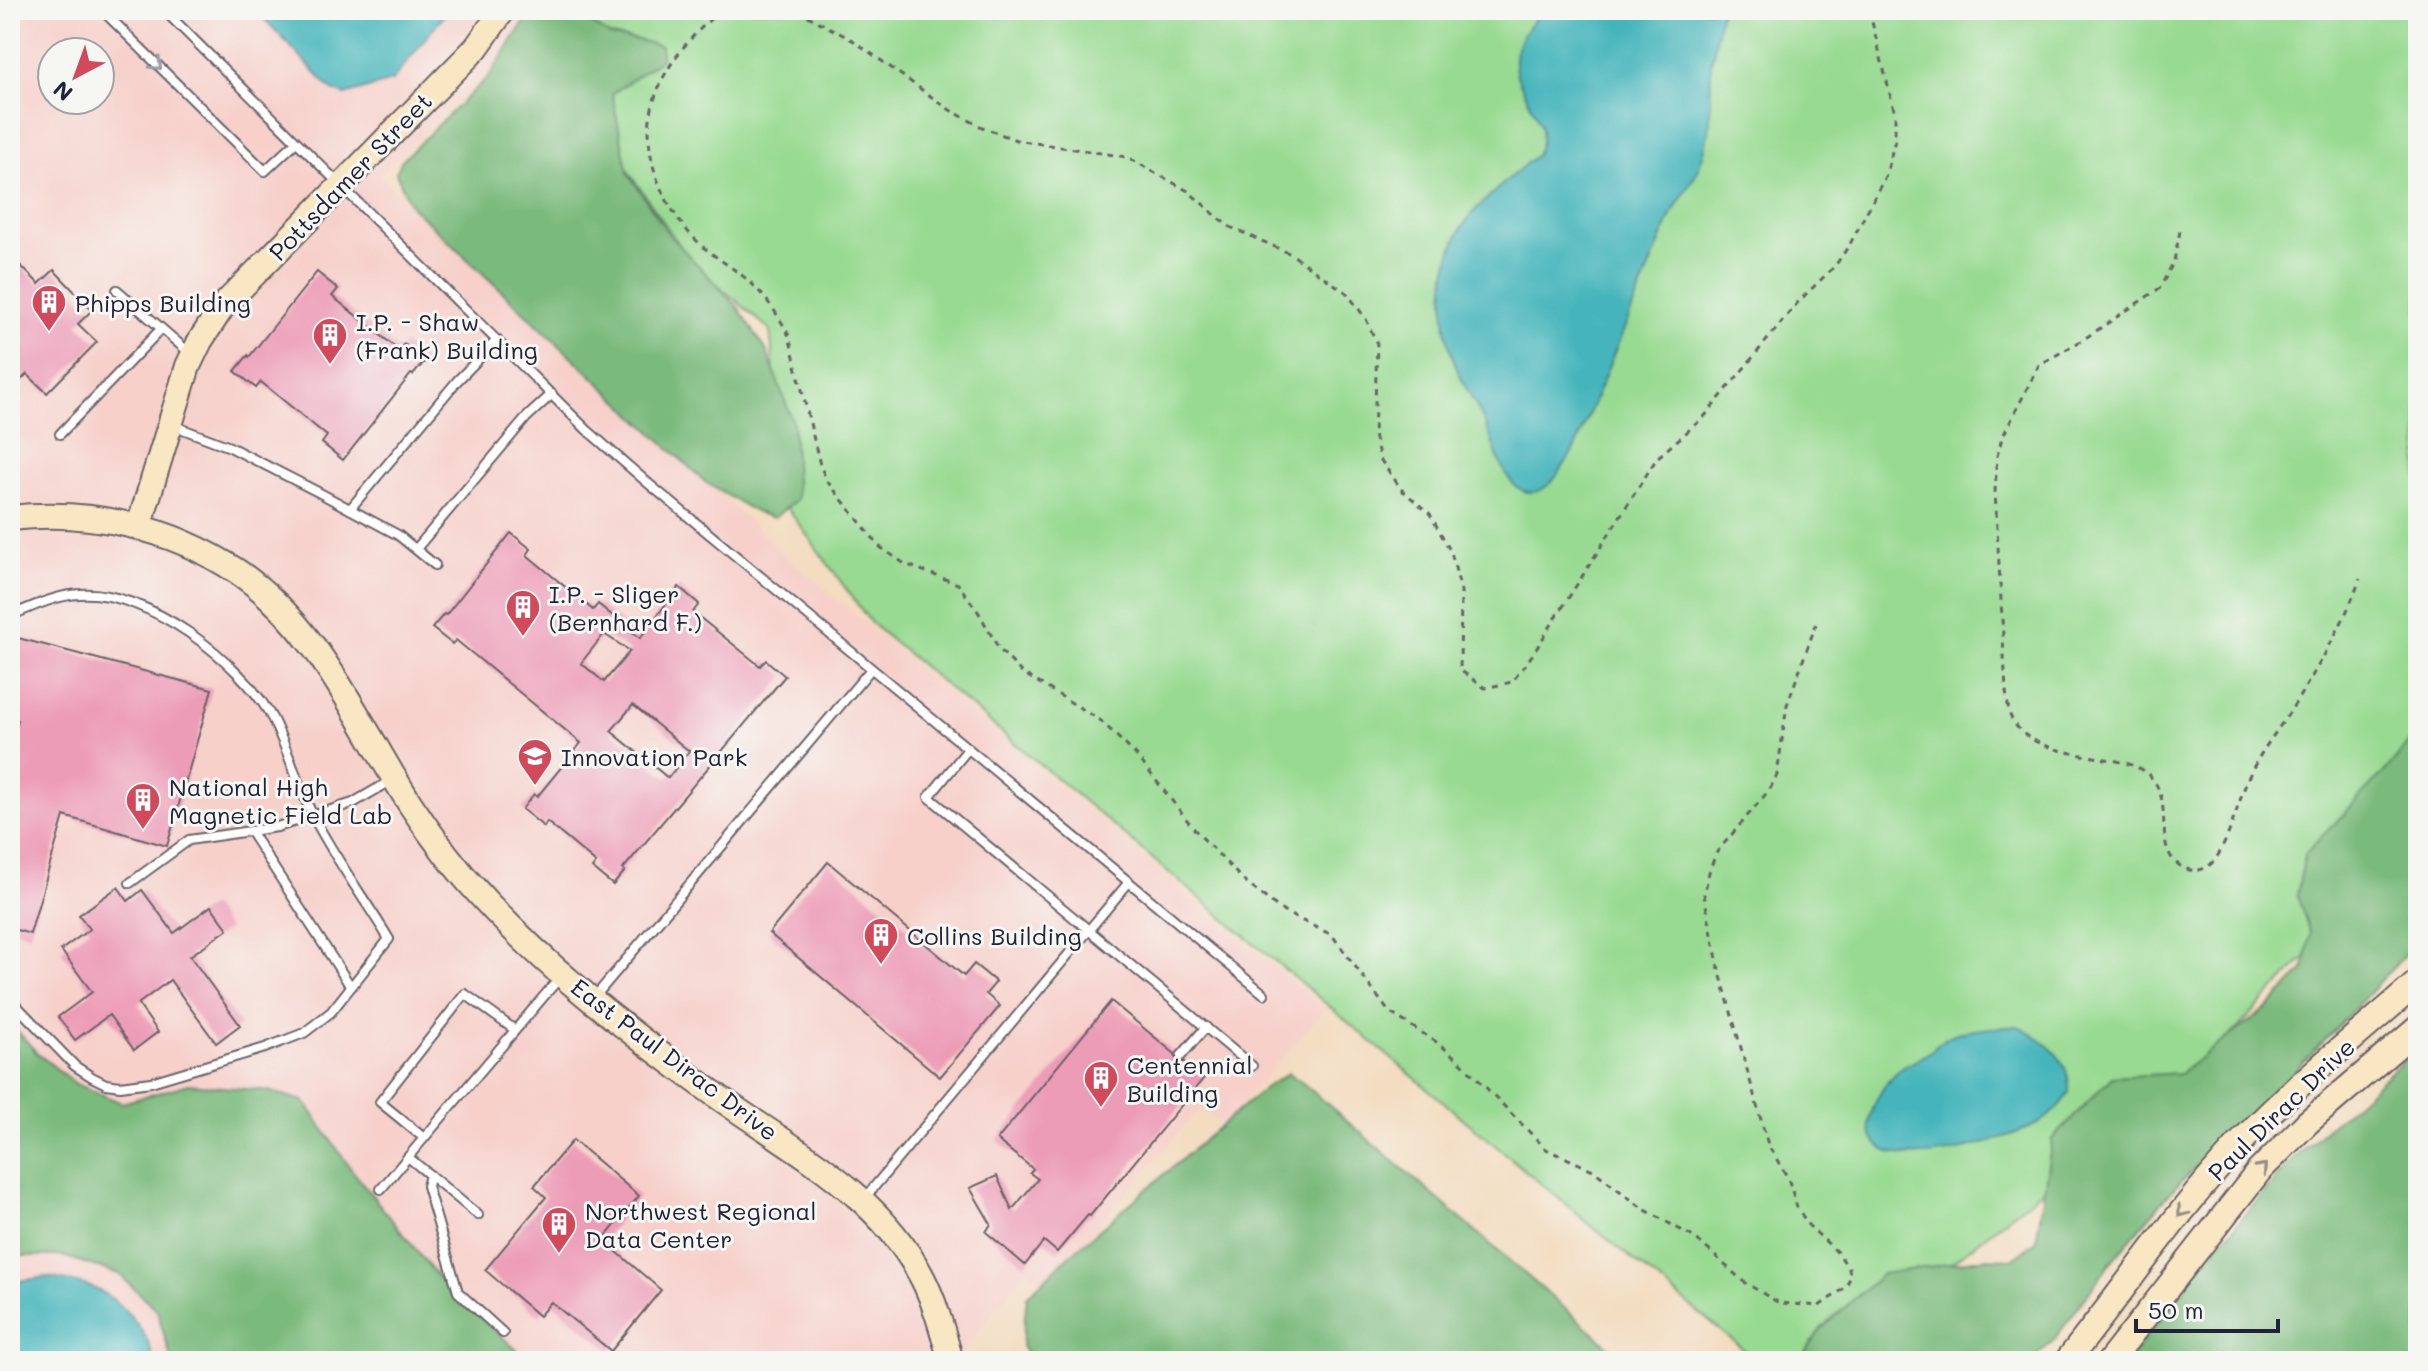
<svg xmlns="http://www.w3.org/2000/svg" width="2428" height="1371" font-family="Mali,sans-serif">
	<rect width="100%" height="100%" fill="#f6f6f2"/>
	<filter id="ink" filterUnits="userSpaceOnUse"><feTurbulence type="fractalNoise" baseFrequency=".0125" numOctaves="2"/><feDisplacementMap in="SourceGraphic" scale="16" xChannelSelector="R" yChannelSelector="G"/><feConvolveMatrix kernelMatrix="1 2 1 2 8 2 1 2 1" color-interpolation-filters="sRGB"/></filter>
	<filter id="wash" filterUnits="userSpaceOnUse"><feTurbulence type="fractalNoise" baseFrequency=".006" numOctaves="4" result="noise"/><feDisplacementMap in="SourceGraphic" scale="32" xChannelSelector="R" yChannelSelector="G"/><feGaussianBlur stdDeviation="1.8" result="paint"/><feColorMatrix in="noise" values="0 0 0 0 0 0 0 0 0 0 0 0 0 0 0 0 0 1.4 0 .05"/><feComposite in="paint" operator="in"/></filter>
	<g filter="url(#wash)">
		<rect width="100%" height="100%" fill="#f3dcbf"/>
		<path fill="#f7d0ca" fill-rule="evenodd" d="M10,10H529L495,66L379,175L796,565L1325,1009L1223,1126L1200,1108L1047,1285L1026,1270L964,1350L967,1361H10ZM52,52H100V100H52Z"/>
		<polygon fill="#98da91" stroke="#5d7e66" stroke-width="2" points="571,10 2418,10 2418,839 2217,1050 1829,1361 1758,1361 1600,1233 871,623 788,509 770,330 690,260 624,165"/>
		<g fill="#7aba7b" stroke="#4e6e5b" stroke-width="2">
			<polygon points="532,10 572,10 610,36 639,40 661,46 661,59 612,94 628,173 671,237 738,307 766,350 793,423 797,499 774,518 755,512 705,482 411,206 396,173 401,161 490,75"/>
			<polygon points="2418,731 2418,941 2312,1054 2174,1188 2110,1263 2054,1340 2031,1361 1799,1361 1821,1329 1882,1274 1987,1258 2012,1259 2036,1242 2052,1139 2112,1077 2180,1073 2269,1007 2304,970 2310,934 2297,895 2305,854 2390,766"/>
			<polygon points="10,1023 38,1054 76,1084 122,1103 189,1084 268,1091 304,1101 351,1169 445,1286 529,1361 172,1361 157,1310 119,1274 63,1256 19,1256 10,1249"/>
			<polygon points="2418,1048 2418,1361 2128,1361 2205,1261 2294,1158"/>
			<polygon points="1288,1073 1304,1084 1626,1361 1031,1361 1022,1346 1027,1296 1070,1255 1265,1088"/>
		</g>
		<g fill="#45b5bb" stroke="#346c7b" stroke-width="2">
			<polygon points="256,10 448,10 392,81 345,95 332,90 322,80"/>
			<path d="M1542,10H1721L1711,64L1710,122L1704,153L1696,174L1671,215L1575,448C1565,463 1550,495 1528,492C1505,488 1496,451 1489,433C1479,406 1460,383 1452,355C1440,317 1441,265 1461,229C1474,206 1515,174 1535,156C1558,121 1512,94 1515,58C1516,40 1531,23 1542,10Z"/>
			<path d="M2018,1026C2046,1042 2071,1058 2069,1093C2061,1105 2051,1116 2039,1123C2008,1139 1902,1174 1876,1143C1859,1123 1881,1087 1897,1072C1905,1065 1914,1062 1922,1057C1935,1050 1942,1037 1957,1033C1976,1028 1998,1028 2018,1026Z"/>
			<path d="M48,1277C62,1280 78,1282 91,1287C119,1298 150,1331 153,1361H10V1282Z"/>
		</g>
		<g id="blocks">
			<g fill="#ed9cb8" fill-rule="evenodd">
				<polygon points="21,266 39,284 54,270 92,310 78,324 97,342 47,393 27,374 10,391 10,278"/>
				<polygon points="317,272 338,289 332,296 399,350 404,344 425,361 413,375 411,374 343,460 322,443 327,436 261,382 256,388 235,371 248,355 249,357"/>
				<path d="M511,533L531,549L527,555L593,610L598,604L640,638L679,587L699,604L693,612L760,666L766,660L785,676L623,869L625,871L613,885L592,868L596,863L547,822L544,827L522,809L534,794L537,797L581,743L456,640L452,644L432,628L444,614L446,615ZM604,634L630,651L604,682L581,663ZM633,705L689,751L668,778L611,731Z"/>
				<polygon points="18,638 212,689 167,846 64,816 30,934 10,928 10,749 18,720 10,718 10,664"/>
				<polygon points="828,862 964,976 974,964 996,982 986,994 1000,1006 940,1077 769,933"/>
				<polygon points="118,887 128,901 142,890 174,933 211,906 228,929 190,956 240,1025 216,1043 170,980 138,1004 158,1032 134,1050 109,1015 75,1040 58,1017 92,992 61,950 90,929 79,915"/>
				<polygon points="1111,1001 1175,1054 1177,1062 1185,1062 1204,1078 1090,1216 1088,1215 1057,1252 1044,1241 1025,1265 986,1232 991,1224 970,1188 997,1176 1012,1210 1038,1179 1030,1173 1033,1169 997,1140"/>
				<polygon points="573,1140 639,1196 603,1240 661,1290 611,1351 551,1302 539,1316 485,1270 546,1197 534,1186"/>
			</g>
		</g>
	</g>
	<g filter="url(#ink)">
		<use href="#blocks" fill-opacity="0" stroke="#6b6369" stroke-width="2"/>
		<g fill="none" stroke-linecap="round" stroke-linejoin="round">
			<g stroke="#6b6369" stroke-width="12">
				<g id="lane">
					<polyline points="102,10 265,171 296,142"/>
					<polyline points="164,10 587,430 649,484 1264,994"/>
					<polyline points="117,290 192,355"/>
					<polyline points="172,425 230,447 318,492 398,535 435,565"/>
					<polyline points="60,434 161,329"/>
					<polyline points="350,509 457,381 497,340"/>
					<polyline points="416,549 527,417 552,394"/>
					<path d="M10,616C31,607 56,595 80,594C146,589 242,662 272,718C288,749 297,783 312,814C333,856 364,898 389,939L331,1012L304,1033L265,1048L151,1082L120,1086L106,1084L92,1077L75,1066L10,999"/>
					<polyline points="968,749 929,797 1252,1066"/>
					<polyline points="250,831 351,987"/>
					<polyline points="130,883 189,840 277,827 353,803 392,780"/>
					<polyline points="593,999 871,669"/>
					<polyline points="1181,1056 1206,1027"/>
					<polyline points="424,1138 380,1102 465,994 515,1030"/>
					<polyline points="408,1157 478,1215"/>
					<polyline points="430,1175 427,1186 458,1292 503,1333"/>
					<polyline points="381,1189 561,976"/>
					<polyline points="864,1199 1129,882"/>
				</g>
			</g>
			<g stroke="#6b6369" stroke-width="28">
				<g id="secondary">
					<path d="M10,518C91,509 170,527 238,572C312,623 348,701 393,776C414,812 439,847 466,879C535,959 621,1026 706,1088C786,1147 876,1188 923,1279C936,1305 943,1333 951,1361"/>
					<polyline points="139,526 188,366 200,341 223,306 476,48 503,10"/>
					<path d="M2067,1361C2125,1288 2178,1210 2242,1141C2296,1084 2359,1034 2418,982"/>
					<polyline points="2110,1361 2259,1171 2308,1122 2418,1028"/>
				</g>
			</g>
			<g stroke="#6b6369" stroke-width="3" stroke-dasharray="6 6" stroke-linecap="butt">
				<path d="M721,10C663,59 629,116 662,191C671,209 682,227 697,241C713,257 733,267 750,282C766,297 780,317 789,336L820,465L827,481L880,547L905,564L958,584L979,613L999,649L1021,672L1100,720L1136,755L1195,830L1245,882L1284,912L1332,935L1389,1012L1438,1043L1462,1063L1546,1149L1593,1170L1642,1208L1695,1238L1744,1282L1779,1303L1819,1306L1845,1288L1850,1278L1849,1268L1836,1251L1808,1225L1797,1207L1788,1178L1768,1145L1719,969L1704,895L1710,868L1717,852L1770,789L1777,775L1787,705L1816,624"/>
				<polyline points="797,10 854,41 950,110 982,127 1016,140 1127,157 1188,191 1228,226 1291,254 1347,293 1366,319 1377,344 1374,435 1380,459 1402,490 1430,514 1451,552 1461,591 1460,670 1485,688 1512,682 1533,654 1657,458 1704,417 1799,301 1835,266 1850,244 1886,175 1895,140 1895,114 1869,10"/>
				<path d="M2180,231L2174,261L2160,288L2081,341L2039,365L2002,438L1997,456L1995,492L2006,691C2007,698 2008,707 2010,715C2024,752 2084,754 2117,761C2191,775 2145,841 2179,865C2190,873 2203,872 2212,863C2230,844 2239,794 2253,768C2265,745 2282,725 2296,702C2320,664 2345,621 2360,579"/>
			</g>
			<use href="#lane" stroke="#fff" stroke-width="8"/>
			<use href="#secondary" stroke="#f9e7c3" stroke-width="24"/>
		</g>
		<defs><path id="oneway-chevron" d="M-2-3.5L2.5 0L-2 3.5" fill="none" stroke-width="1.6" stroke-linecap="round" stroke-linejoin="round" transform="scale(2)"/></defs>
		<use stroke="#9c9ca7" href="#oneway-chevron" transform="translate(157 65) rotate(44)"/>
		<g stroke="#988e86">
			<use href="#oneway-chevron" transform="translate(2262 1168) rotate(-47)"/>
			<use href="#oneway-chevron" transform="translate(2182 1212) rotate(129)"/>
		</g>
	</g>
	<defs>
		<g id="building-pin" transform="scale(1.8)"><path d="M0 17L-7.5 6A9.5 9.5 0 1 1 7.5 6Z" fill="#d1495b" stroke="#f6f6f2"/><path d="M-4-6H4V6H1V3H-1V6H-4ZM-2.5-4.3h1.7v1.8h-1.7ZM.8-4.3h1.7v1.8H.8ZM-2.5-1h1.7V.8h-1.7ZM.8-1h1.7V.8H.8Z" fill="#fff"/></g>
		<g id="university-pin" transform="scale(1.8)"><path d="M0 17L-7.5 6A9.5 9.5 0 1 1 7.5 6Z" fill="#d1495b" stroke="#f6f6f2"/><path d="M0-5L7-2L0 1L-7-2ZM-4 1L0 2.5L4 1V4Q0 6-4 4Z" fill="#fff"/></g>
	</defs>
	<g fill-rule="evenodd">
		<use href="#building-pin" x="49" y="302"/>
		<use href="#building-pin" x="330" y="335"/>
		<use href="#building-pin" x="523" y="607"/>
		<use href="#university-pin" x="535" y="756"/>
		<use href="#building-pin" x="143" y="800"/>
		<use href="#building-pin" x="881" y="935"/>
		<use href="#building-pin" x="1101" y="1078"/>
		<use href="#building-pin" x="559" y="1224"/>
	</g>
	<g text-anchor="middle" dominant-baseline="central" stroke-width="6" stroke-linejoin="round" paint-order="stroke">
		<g font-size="24" fill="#22223b" stroke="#f6f6f2">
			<text transform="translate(350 176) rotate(-46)">Pottsdamer Street</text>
			<text transform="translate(675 1059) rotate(37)">East Paul Dirac Drive</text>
			<text transform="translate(2281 1109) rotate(-44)">Paul Dirac Drive</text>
		</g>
		<g font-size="24" fill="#22223b" stroke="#f6f6f2" text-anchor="start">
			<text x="75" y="302">Phipps Building</text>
			<text x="356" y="321">I.P. - Shaw<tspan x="356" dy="28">(Frank) Building</tspan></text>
			<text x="549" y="593">I.P. - Sliger<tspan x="549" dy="28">(Bernhard F.)</tspan></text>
			<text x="561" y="756">Innovation Park</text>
			<text x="169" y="786">National High<tspan x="169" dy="28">Magnetic Field Lab</tspan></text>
			<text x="907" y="935">Collins Building</text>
			<text x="1127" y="1064">Centennial<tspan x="1127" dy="28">Building</tspan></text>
			<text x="585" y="1210">Northwest Regional<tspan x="585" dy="28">Data Center</tspan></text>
		</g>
	</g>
	<rect width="2428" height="1371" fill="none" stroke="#f6f6f2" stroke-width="40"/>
	<g transform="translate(76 76) rotate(221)"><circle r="38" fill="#f6f6f2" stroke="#a1a1a9" stroke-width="2"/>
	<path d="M0-6L14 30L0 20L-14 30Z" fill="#d1495b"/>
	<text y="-12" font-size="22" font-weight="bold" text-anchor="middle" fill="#22223b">N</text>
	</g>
	<path d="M2136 1319v12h142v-12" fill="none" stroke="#22223b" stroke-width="4"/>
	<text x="2148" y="1319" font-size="24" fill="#22223b" stroke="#f6f6f2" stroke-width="6" paint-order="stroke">50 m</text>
</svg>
